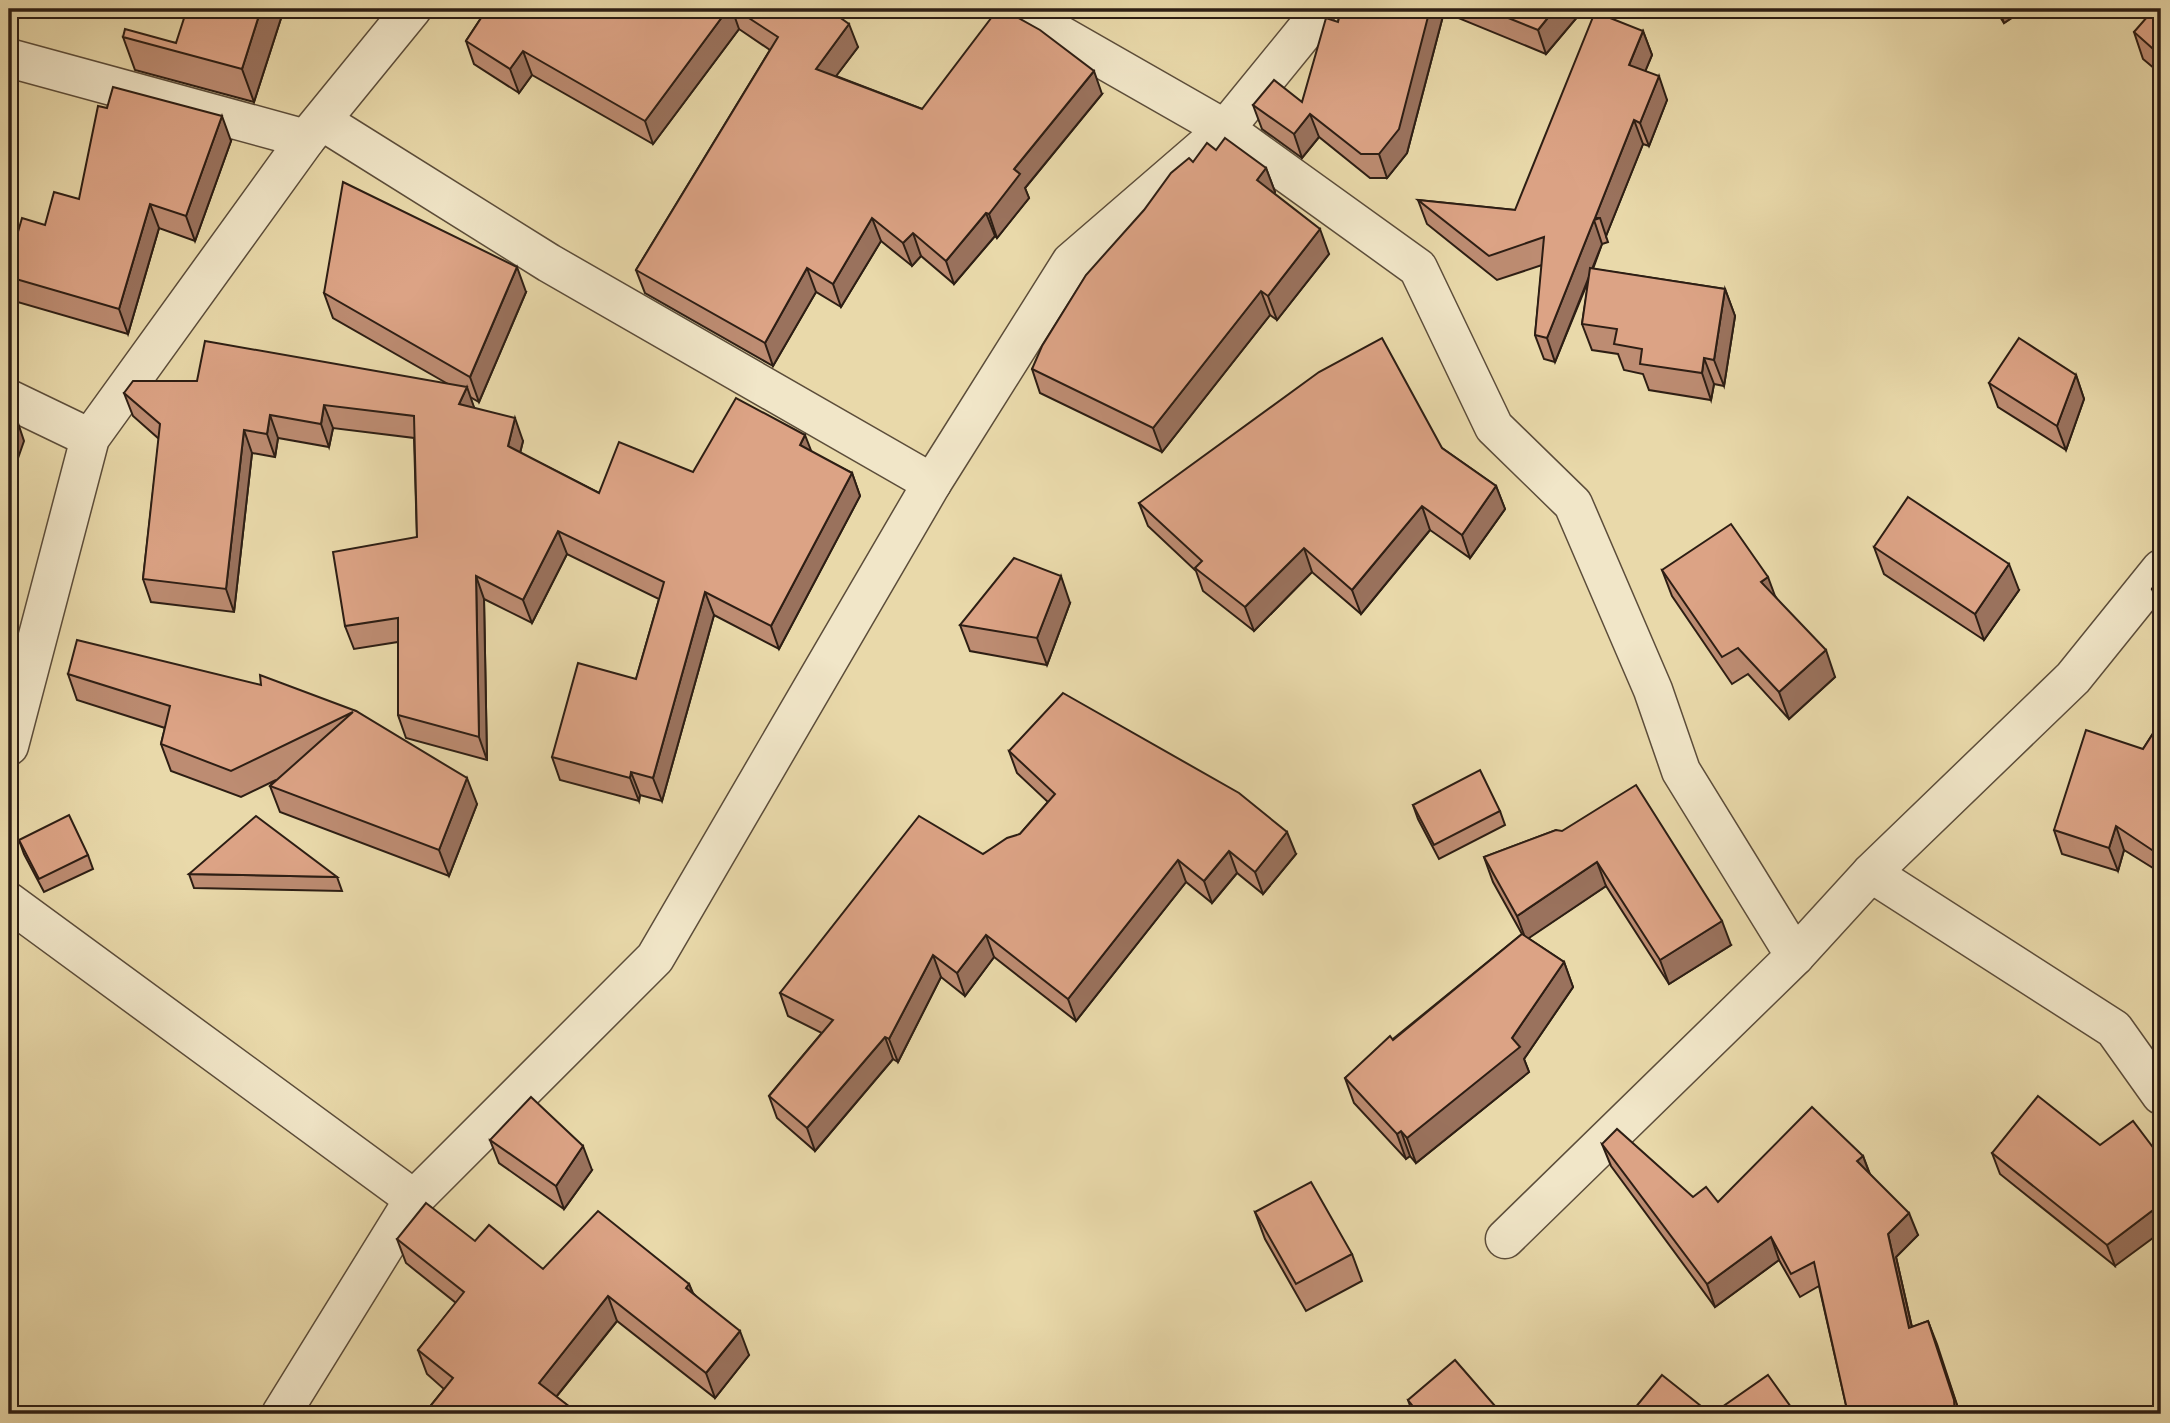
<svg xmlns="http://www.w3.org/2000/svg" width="2170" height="1423" font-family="'IM FELL Double Pica',serif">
	<rect width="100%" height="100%" fill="#e9d9aa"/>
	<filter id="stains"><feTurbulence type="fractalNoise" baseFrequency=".00286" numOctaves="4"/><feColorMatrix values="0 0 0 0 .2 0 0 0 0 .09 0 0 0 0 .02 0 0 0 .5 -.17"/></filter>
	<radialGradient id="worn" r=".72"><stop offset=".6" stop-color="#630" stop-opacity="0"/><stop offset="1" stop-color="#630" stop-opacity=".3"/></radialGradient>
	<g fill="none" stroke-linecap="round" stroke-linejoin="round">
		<g stroke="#5c4d3a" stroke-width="41">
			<g id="minor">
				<polyline points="1015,9 1225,129 1418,268 1494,427 1573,504 1653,690 1681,771 1795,956"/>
				<polyline points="9,58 306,139"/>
				<polyline points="322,121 549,263 932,483"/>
				<polyline points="9,399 90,438"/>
				<polyline points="9,746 90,438 306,139 412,9"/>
				<polyline points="1871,873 2114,1029 2161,1095"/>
				<polyline points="9,902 414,1199"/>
				<polyline points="1505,1239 1795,956 1871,873 2073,678 2161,569"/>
				<polyline points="281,1414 414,1199 655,958 932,483 1071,262 1225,129 1309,26 1317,9"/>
			</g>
		</g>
		<use href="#minor" stroke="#f1e6c8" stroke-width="38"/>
	</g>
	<g fill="#bd8c72" stroke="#2d1e14" stroke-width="2">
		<polygon points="284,9 254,102 135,70 123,37 176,43"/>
		<polygon points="487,9 833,9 832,12 858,47 836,76 922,109 1102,94 1025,188 1029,198 997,238 995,236 954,284 921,256 912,266 881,241 841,307 816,292 773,366 645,293 636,270 770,50 739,29 653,144 532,75 519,93 474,64 466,41"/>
		<polygon points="1341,9 1584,9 1546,54 1444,12 1407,153 1387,178 1370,178 1319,137 1302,158 1262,129 1253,105 1302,102 1338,22"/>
		<polygon points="1995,9 2025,9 2004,23"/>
		<polygon points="2161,9 2161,74 2143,59 2134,32"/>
		<polygon points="1643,31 1652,55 1645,71 1667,100 1649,146 1643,144 1606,236 1608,242 1602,244 1593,269 1725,289 1735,316 1724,386 1714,384 1711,400 1649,390 1643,374 1624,370 1618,354 1592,350 1582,324 1589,279 1555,362 1544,359 1535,335 1542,265 1497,280 1427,224 1418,200 1515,210"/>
		<polygon points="231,141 195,241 159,228 128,334 14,301 9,286 9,263 45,225"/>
		<polygon points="1216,150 1266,168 1275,192 1274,194 1329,254 1277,320 1270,315 1162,452 1040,393 1032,369 1193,162"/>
		<polygon points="526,292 479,402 470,397 474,408 523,441 520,453 599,493 693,472 811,452 852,473 860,496 779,649 714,615 662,801 640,795 639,801 560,780 552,757 636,679 659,599 567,554 532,623 484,599 487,760 406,738 398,715 398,642 354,649 345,626 417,537 414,438 333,428 329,447 278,438 275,457 252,453 234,612 151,602 143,579 159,439 133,416 124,393 448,384 333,318 324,293"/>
		<polygon points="2076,375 2084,399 2066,450 1998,407 1989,383"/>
		<polygon points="1442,448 1496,486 1505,509 1470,558 1430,530 1361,614 1312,572 1254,631 1203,591 1196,571 1148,526 1139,503"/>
		<polygon points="1874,547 2019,590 1984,640 1884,574"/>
		<polygon points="1662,570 1775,596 1835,677 1789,719 1748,674 1732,684 1672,596"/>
		<polygon points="2161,576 2161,613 2152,589"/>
		<polygon points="1070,603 1047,665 970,651 960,625"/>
		<polygon points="68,674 356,711 477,804 449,876 280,812 270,786 276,780 241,797 171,771 161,744 165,728 77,700"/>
		<polygon points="2161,721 2161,873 2124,850 2118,871 2062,854 2054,830 2143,749"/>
		<polygon points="1009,751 1296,854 1263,894 1237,873 1212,903 1186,882 1076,1021 994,957 965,996 941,977 898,1062 893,1059 815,1151 777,1118 769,1096 822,1033 788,1016 780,993 983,854 1020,834 1048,802 1017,773"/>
		<polygon points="1413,805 1500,811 1505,825 1439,859 1418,819"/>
		<polygon points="1556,830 1731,945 1669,984 1606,886 1528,938 1564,962 1573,987 1524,1059 1529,1072 1416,1163 1410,1156 1406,1159 1354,1103 1345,1078 1522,934 1493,882 1484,857"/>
		<polygon points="19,840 88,855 93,869 44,892 24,854"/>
		<polygon points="189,874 337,877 342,891 194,888"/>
		<polygon points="490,1140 592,1170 564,1209 499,1163"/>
		<polygon points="1602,1144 1693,1197 1718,1202 1863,1156 1870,1174 1918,1235 1896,1257 1912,1327 1928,1321 1960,1414 1848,1414 1819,1286 1800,1297 1779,1260 1715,1307 1611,1166"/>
		<polygon points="2100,1145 2115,1266 2000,1174 1992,1153"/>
		<polygon points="1255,1212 1352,1254 1362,1281 1306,1311 1265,1239"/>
		<polygon points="397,1239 475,1241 543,1269 689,1284 693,1293 749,1355 715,1398 617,1321 556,1397 579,1414 430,1414 428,1409 444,1389 427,1374 418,1350 456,1303 406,1263"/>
		<polygon points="1408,1400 1502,1414 1413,1414"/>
	</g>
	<g fill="#9a725d" stroke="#2d1e14" stroke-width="2">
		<polygon points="261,9 284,9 254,102 242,69"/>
		<polygon points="728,9 732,9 739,29 653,144 645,121"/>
		<polygon points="1430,9 1443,9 1444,12 1407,153 1387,178 1379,154"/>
		<polygon points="1555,9 1584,9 1546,54 1538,30"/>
		<polygon points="1999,9 2025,9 2004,23"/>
		<polygon points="849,24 858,47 824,92 816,69"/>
		<polygon points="1643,31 1652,55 1638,89 1629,65"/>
		<polygon points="523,51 532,75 519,93 510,69"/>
		<polygon points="1094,71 1102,94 1025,188 1029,198 997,238 989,214 1014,169"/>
		<polygon points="1659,76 1667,100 1649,146 1640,123"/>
		<polygon points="1310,114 1319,137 1302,158 1294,134"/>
		<polygon points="222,116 231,141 195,241 186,216"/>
		<polygon points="1634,120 1643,144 1606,236 1600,218 1595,218"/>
		<polygon points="1266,168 1275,192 1265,205 1257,180"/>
		<polygon points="150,204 159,228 128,334 119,309"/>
		<polygon points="986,213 995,236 954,284 946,261"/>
		<polygon points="872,218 881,241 841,307 833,284"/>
		<polygon points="1594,220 1602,244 1555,362 1547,338"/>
		<polygon points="1320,229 1329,254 1277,320 1268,296"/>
		<polygon points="913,233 921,256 912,266 903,243"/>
		<polygon points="517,267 526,292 479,402 470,377"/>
		<polygon points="807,268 816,292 773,366 765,343"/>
		<polygon points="1725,289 1735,316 1724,386 1714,360"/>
		<polygon points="1261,291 1270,315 1162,452 1153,428"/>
		<polygon points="1704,358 1714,384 1711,400 1702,373"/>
		<polygon points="2076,375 2084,399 2066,450 2057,426"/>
		<polygon points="467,387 475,410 459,404"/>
		<polygon points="324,405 333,428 329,447 321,424"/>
		<polygon points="270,415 278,438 275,457 267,434"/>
		<polygon points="16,417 24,441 9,484 9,437"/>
		<polygon points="515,418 523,441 516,469 508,446"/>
		<polygon points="244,430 252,453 234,612 226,589"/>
		<polygon points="805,435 814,458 800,445"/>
		<polygon points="852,473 860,496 779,649 771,626"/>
		<polygon points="1496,486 1505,509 1470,558 1462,535"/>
		<polygon points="1422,506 1430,530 1361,614 1352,590"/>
		<polygon points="558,531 567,554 532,623 523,600"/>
		<polygon points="1304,548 1312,572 1254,631 1245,607"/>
		<polygon points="2009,564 2019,590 1984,640 1975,614"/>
		<polygon points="476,576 484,599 487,760 479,737"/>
		<polygon points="1061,576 1070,603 1047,665 1037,638"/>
		<polygon points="1768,577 1778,604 1761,582"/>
		<polygon points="705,592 714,615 662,801 653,778"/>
		<polygon points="1826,650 1835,677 1789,719 1779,692"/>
		<polygon points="631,772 640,795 639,801 630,778"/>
		<polygon points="467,778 477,804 449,876 439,850"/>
		<polygon points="2116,826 2124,850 2118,871 2109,848"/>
		<polygon points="1287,832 1296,854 1263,894 1255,872"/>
		<polygon points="1229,851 1237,873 1212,903 1204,881"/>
		<polygon points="1178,860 1186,882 1076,1021 1068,999"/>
		<polygon points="1597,862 1606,886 1526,940 1517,916"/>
		<polygon points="1722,921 1731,945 1669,984 1660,960"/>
		<polygon points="986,935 994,957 965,996 957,973"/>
		<polygon points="933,955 941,977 898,1062 889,1039"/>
		<polygon points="1564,962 1573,987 1524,1059 1529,1072 1416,1163 1407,1138 1512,1038"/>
		<polygon points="885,1037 893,1059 815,1151 807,1128"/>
		<polygon points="1401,1131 1410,1156 1406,1159 1397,1134"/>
		<polygon points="583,1146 592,1170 564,1209 556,1186"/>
		<polygon points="1863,1156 1871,1178 1857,1161"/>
		<polygon points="2161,1204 2161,1232 2115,1266 2107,1245"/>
		<polygon points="1909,1213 1918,1235 1896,1257 1917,1350 1909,1328 1888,1234"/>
		<polygon points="1771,1237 1779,1260 1715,1307 1707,1284"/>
		<polygon points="689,1284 698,1308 686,1288"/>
		<polygon points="608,1296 617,1321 548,1407 539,1383"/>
		<polygon points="1928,1321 1937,1344 1960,1414 1955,1414"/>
		<polygon points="740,1331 749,1355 715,1398 706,1373"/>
	</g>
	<g fill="#dca385" stroke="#2d1e14" stroke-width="2">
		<polygon points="187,9 261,9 242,69 123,37 125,29 176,43"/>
		<polygon points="487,9 728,9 645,121 523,51 510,69 466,41"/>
		<polygon points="735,9 828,9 849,24 816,69 922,109 998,9 1003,12 1004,10 1040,30 1094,71 1014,169 1020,174 989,214 986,213 946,261 913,233 903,243 872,218 833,284 807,268 765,343 636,270 778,37"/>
		<polygon points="1341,9 1430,9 1399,129 1379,154 1361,154 1310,114 1294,134 1253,105 1274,80 1302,102 1326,18 1338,22"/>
		<polygon points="1486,9 1555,9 1538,30"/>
		<polygon points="2154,9 2161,9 2161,56 2134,32"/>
		<polygon points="1595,12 1643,31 1629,65 1659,76 1640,123 1634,120 1595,218 1600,218 1594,220 1547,338 1535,335 1544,237 1489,256 1418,200 1515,210"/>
		<polygon points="113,87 222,116 186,216 150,204 119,309 9,277 9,263 22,218 45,225 54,192 79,199 98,106 107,108"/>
		<polygon points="1225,138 1266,168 1257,180 1320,229 1268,296 1261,291 1153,428 1032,369 1042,346 1086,275 1144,210 1171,173 1189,158 1193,162 1207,143 1216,150"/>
		<polygon points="343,182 517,267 470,377 324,293"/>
		<polygon points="1590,268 1725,289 1714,360 1704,358 1702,373 1640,364 1642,349 1614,344 1617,329 1582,324"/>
		<polygon points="1382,338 1442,448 1496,486 1462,535 1422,506 1352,590 1304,548 1245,607 1195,568 1202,561 1139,503 1319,372"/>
		<polygon points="2019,338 2076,375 2057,426 1989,383"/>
		<polygon points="205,341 467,387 459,404 515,418 508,446 599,493 619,442 693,472 736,398 805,435 800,445 852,473 771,626 705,592 653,778 631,772 630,778 552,757 578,663 636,679 664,582 558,531 523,600 476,576 479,737 398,715 398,618 345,626 333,552 417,537 414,416 324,405 321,424 270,415 267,434 244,430 226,589 143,579 160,424 124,393 133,381 197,381"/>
		<polygon points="9,415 16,417 9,437"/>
		<polygon points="1908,497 2009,564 1975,614 1874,547"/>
		<polygon points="1731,524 1768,577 1761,582 1826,650 1779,692 1738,648 1722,657 1662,570"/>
		<polygon points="1014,558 1061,576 1037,638 960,625"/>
		<polygon points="2161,576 2161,596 2152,589"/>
		<polygon points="77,640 261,685 260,675 356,711 467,778 439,850 270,786 353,712 231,771 161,744 170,706 68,674"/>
		<polygon points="1063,693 1239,793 1287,832 1255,872 1229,851 1204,881 1178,860 1068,999 986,935 957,973 933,955 889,1039 885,1037 807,1128 769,1096 833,1020 780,993 919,816 983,854 1007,838 1020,834 1055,794 1009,751"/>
		<polygon points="2161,721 2161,856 2116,826 2109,848 2054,830 2086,730 2143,749"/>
		<polygon points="1480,770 1500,811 1434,845 1413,805"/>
		<polygon points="1636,785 1722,921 1660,960 1597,862 1517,916 1484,857 1556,830 1562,831"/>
		<polygon points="69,815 88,855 39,879 19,840"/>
		<polygon points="256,816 337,877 189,874"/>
		<polygon points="1522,934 1564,962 1512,1038 1520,1047 1407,1138 1401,1131 1397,1134 1345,1078 1390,1036 1393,1040"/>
		<polygon points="2038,1096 2100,1145 2133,1121 2161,1158 2161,1204 2107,1245 1992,1153"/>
		<polygon points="531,1097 583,1146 556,1186 490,1140"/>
		<polygon points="1812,1107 1863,1156 1857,1161 1909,1213 1888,1234 1909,1328 1928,1321 1954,1400 1955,1414 1848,1414 1814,1262 1791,1274 1771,1237 1707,1284 1602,1144 1617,1129 1693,1197 1706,1187 1718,1202"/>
		<polygon points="1311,1182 1352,1254 1296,1284 1255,1212"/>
		<polygon points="426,1203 475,1241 489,1225 543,1269 598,1211 689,1284 686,1288 740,1331 706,1373 608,1296 539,1383 579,1414 435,1414 428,1409 453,1378 418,1350 464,1292 397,1239"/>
		<polygon points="1455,1360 1502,1414 1419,1414 1408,1400"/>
		<polygon points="1662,1375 1711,1414 1630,1414"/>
		<polygon points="1768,1375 1796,1414 1712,1414"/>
		<polygon points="9,1403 20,1410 17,1414 9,1414"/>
	</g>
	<rect width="2170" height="1423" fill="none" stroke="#e9d9aa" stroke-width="35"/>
	<rect x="10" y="10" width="2149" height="1402" fill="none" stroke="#2d1e14" stroke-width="3.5"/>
	<rect x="18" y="18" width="2135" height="1388" fill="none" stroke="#2d1e14" stroke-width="2"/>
	<rect width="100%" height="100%" filter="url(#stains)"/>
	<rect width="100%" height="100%" fill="url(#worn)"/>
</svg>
